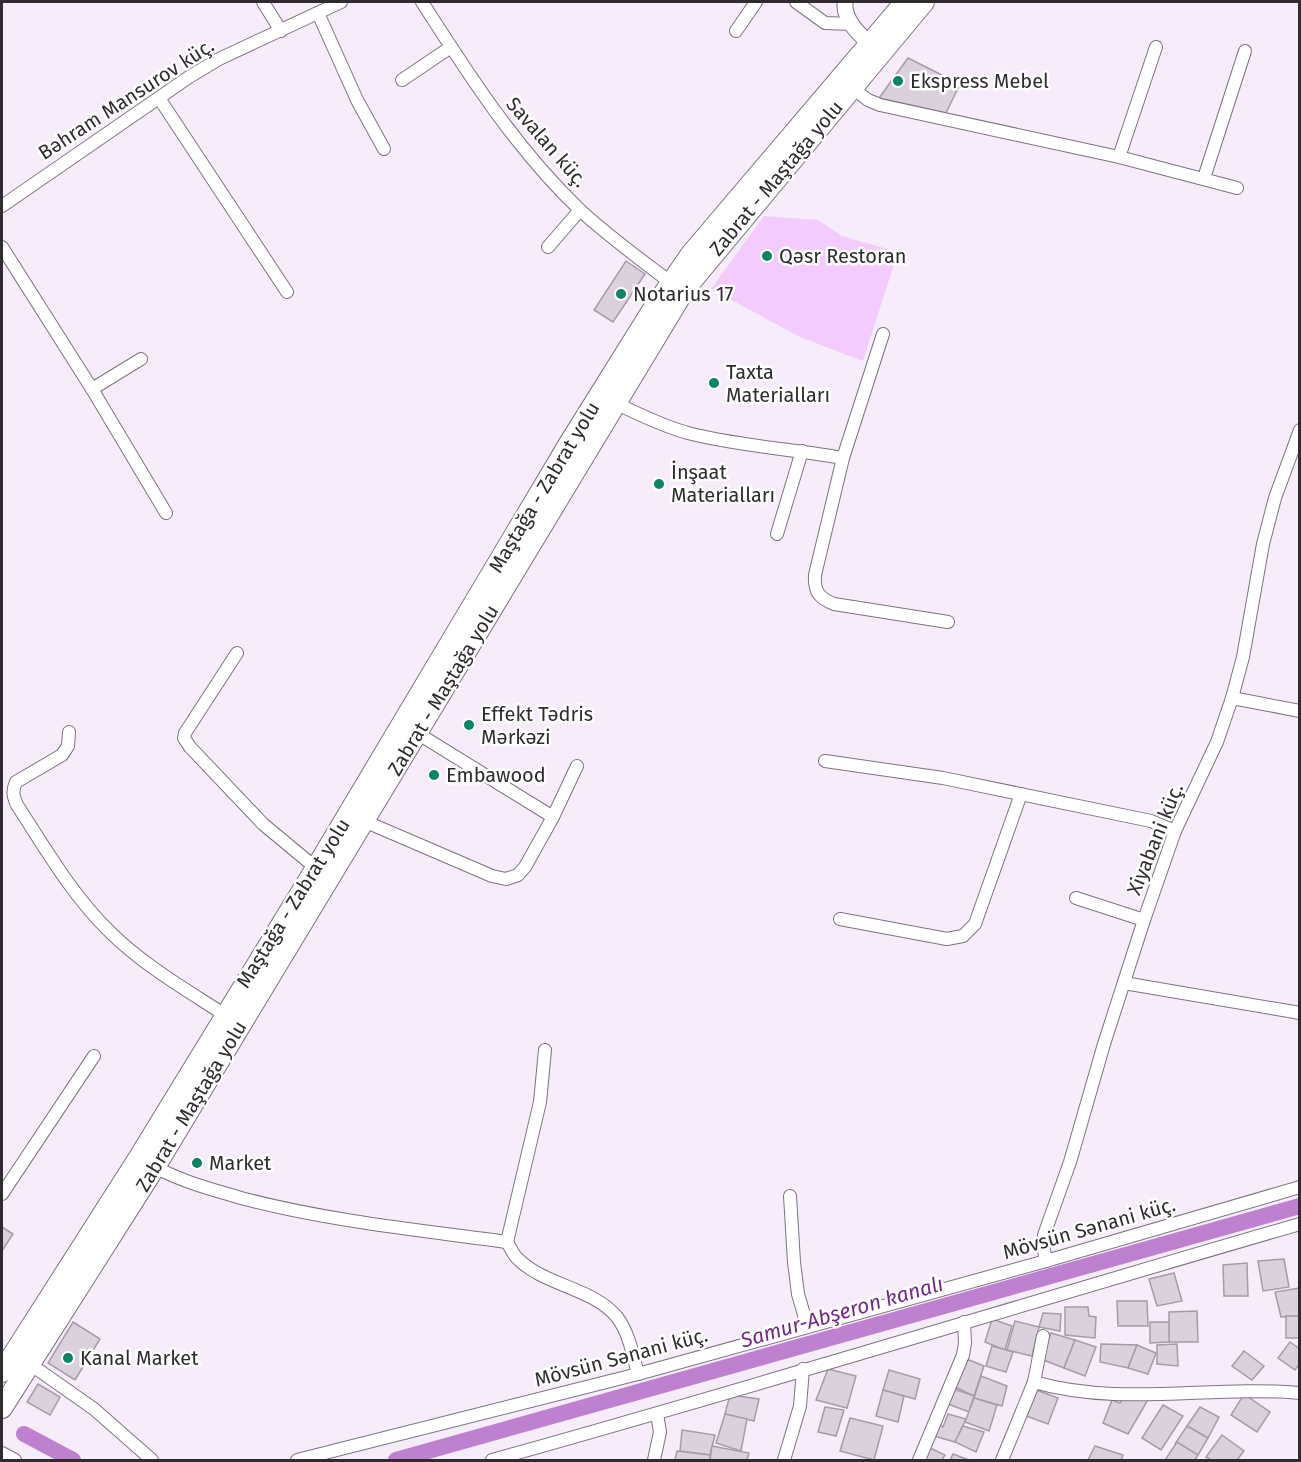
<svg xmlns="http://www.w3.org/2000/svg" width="1301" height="1462" font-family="'Fira Sans',sans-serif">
	<rect width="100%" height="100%" fill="#f7edfa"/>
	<polygon fill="#f3cbfe" points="764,216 818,220 842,236 898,252 863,361 800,337 711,289"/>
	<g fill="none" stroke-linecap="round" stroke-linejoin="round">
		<g stroke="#be81cf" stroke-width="16">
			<polyline points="24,1434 73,1460"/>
			<polyline points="396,1460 1300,1206"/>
		</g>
	</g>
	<g fill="#dad1dd" stroke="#a59ca7" stroke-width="1.5">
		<polygon points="908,58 960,84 946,113 879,98"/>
		<polygon points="626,261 645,274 613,322 594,310"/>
		<polygon points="2,1227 13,1234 2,1251"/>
		<polygon points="1284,1259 1289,1287 1263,1291 1258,1261"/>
		<polygon points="1247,1263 1248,1296 1224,1296 1223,1265"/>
		<polygon points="1174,1273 1182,1301 1157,1306 1149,1279"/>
		<polygon points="1300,1288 1300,1316 1281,1317 1275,1292"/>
		<polygon points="1117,1301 1147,1301 1148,1326 1118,1326"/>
		<polygon points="1065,1307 1088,1307 1089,1316 1096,1317 1095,1338 1065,1335"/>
		<polygon points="1197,1311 1198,1342 1169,1342 1169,1312"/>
		<polygon points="1043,1313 1061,1314 1060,1331 1039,1327"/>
		<rect x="1286" y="1316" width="14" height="22"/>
		<polygon points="992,1319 1012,1326 1005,1350 985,1342"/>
		<polygon points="1015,1321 1039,1327 1032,1356 1007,1350"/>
		<polygon points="73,1322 100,1339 75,1380 48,1363"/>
		<polygon points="1150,1322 1169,1322 1169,1342 1150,1343"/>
		<polygon points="1051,1333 1075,1340 1064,1368 1041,1359"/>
		<polygon points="1075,1340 1096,1347 1085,1376 1064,1368"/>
		<polygon points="1290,1342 1300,1349 1300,1363 1295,1370 1278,1358"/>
		<polygon points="1101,1344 1137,1345 1128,1368 1100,1362"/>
		<polygon points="1177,1344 1178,1366 1157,1364 1157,1345"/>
		<polygon points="1137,1345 1156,1353 1148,1374 1128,1368"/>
		<polygon points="992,1346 1013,1352 1006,1372 986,1366"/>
		<polygon points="1244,1351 1264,1366 1252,1380 1232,1366"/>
		<polygon points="964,1358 984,1366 974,1396 953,1386"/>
		<polygon points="828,1369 856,1376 847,1408 816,1400"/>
		<polygon points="889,1370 920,1379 915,1399 883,1390"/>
		<polygon points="981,1376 1007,1386 1002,1406 974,1398"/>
		<polygon points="38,1384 60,1397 50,1415 27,1402"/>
		<polygon points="1031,1388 1058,1398 1048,1424 1021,1414"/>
		<polygon points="954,1389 974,1396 969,1412 948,1404"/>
		<polygon points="883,1390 904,1396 898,1422 876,1416"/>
		<polygon points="1125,1394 1149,1398 1128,1434 1103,1423 1112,1400 1120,1403"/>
		<polygon points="1244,1394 1270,1412 1257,1432 1231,1415"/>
		<polygon points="730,1395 759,1399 754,1421 725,1414"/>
		<polygon points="974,1398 997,1405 989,1431 965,1422"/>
		<polygon points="1163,1405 1183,1416 1161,1450 1142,1438"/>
		<polygon points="825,1407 844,1410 836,1436 818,1432"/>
		<polygon points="1200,1407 1219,1417 1208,1438 1187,1426"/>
		<polygon points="725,1414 747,1419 741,1451 716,1443"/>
		<polygon points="948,1414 966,1419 955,1442 934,1436 939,1424 943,1427"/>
		<polygon points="850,1418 883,1426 874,1460 840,1451"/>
		<polygon points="963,1426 984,1432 976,1452 955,1442"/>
		<polygon points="1187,1426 1208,1438 1198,1455 1175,1444"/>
		<polygon points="682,1430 715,1435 710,1455 680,1451"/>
		<polygon points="1222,1435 1244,1451 1237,1460 1211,1460 1206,1457"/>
		<polygon points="1177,1442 1198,1455 1195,1460 1165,1460"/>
		<polygon points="712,1446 749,1453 747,1460 710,1460"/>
		<polygon points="1095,1446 1123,1455 1121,1460 1088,1460"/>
		<polygon points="928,1447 945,1455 942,1460 921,1460"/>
		<polygon points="677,1451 710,1455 710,1460 675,1460"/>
		<polygon points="953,1454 969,1460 950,1460"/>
	</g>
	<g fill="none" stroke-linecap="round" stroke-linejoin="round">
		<g stroke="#7c747f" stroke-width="14">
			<g id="minor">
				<polyline points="263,2 281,31"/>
				<path d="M422,2C469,75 516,149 580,210C608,236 640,259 670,282"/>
				<polyline points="796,2 825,23 851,24"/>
				<polyline points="318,13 357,100 384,149"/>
				<polyline points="736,31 756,2"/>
				<polyline points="402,80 451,47"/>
				<polyline points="851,87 868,100 880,105 1119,157 1237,188"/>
				<polyline points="159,98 287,292"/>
				<polyline points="1119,157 1156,47"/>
				<polyline points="1204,178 1245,51"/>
				<polyline points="2,206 189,77 219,59 341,2"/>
				<polyline points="2,247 92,389 166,513"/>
				<polyline points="548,247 580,210"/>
				<path d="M883,334L843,458L815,575C814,592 819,598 834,604L948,622"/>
				<polyline points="92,389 141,359"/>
				<path d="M615,403C639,414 662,426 688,433C738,446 792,449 843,458"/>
				<polyline points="777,534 802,451"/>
				<polyline points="237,653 185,733 184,738 190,747 263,824 316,868"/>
				<polyline points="1232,698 1300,711"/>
				<path d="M69,732L68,746L62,755L16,782C12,791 13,796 17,805C45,848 72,895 109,931C143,965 185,989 225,1015"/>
				<polyline points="417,733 553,817"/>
				<polyline points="825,761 943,778 1151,821 1175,831"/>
				<polyline points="364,821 492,876 506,879 518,875 525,867 553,817 577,766"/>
				<polyline points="1076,898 1144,920"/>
				<polyline points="840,919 947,939 963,936 975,924 1021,794"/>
				<polyline points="1124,983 1300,1013"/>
				<path d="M155,1167C183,1182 211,1189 241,1198C328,1221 418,1230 507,1242L540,1102L545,1050"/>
				<polyline points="2,1194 94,1056"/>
				<polyline points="790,1196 794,1262 798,1294 807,1325"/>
				<path d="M507,1242C510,1247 513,1254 517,1258C544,1286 592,1287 617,1317C629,1333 633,1355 638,1374"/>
				<polyline points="1046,1261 1043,1245 1044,1235 1070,1162 1104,1044 1144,920 1175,831 1217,742 1232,698 1243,657 1263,544 1275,498 1300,430"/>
				<polyline points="30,1364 94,1409 152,1460"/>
				<path d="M1034,1382C1120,1407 1211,1385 1300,1393"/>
				<polyline points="2,1453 15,1460"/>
				<polyline points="297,1460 638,1374 1046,1261 1300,1187"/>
				<path d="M492,1460C762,1385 1030,1302 1300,1224"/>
				<polyline points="654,1460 660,1432 657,1414"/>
				<polyline points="784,1460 800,1406 803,1369"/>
				<polyline points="919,1460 963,1355 965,1343 964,1322"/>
				<polyline points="1002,1460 1034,1382 1043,1336"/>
			</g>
		</g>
		<g stroke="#7c747f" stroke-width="17">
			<path id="tertiary" d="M845,2C843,22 863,38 878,51"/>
		</g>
		<g stroke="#7c747f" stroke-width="22">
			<g id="primary">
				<polyline points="2,1372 138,1159 316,868 570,442 653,309 691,254 905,2"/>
				<polyline points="2,1408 155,1167 685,289 924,2"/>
			</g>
		</g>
		<use href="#minor" stroke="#fff" stroke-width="12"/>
		<use href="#tertiary" stroke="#fff" stroke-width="15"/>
		<use href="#primary" stroke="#fff" stroke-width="20"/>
	</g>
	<g fill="#098466" stroke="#fefefe" stroke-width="2">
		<circle cx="898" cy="81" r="6"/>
		<circle cx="767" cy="256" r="6"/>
		<circle cx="621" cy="294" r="6"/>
		<circle cx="714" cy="383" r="6"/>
		<circle cx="659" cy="484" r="6"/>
		<circle cx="469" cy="725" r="6"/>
		<circle cx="434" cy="775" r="6"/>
		<circle cx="197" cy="1163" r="6"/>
		<circle cx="68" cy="1358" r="6"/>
	</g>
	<g text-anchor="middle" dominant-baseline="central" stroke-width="5" stroke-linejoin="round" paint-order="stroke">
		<g font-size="20" fill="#2f2b30" stroke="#fefefe" text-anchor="start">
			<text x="910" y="81">Ekspress Mebel</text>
			<text x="779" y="256">Qəsr Restoran</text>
			<text x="633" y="294">Notarius 17</text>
			<text x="726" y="372">Taxta<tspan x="726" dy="23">Materialları</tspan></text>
			<text x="671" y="472">İnşaat<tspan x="671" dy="23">Materialları</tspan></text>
			<text x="481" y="714">Effekt Tədris<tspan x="481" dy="23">Mərkəzi</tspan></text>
			<text x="446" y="775">Embawood</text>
			<text x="209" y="1163">Market</text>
			<text x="80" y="1358">Kanal Market</text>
		</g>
		<g font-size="20" fill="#2f2b30" stroke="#fefefe">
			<text transform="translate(126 99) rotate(-33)">Bəhram Mansurov küç.</text>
			<text transform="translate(547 142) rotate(49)">Savalan küç.</text>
			<text transform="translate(776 178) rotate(-50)">Zabrat - Maştağa yolu</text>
			<text transform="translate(544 487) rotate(-59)">Maştağa - Zabrat yolu</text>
			<text transform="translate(443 690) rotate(-59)">Zabrat - Maştağa yolu</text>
			<text transform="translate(1155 839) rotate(-68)">Xiyabani küç.</text>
			<text transform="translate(293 903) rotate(-58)">Maştağa - Zabrat yolu</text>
			<text transform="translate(191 1106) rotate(-59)">Zabrat - Maştağa yolu</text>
			<text transform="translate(1089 1228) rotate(-16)">Mövsün Sənani küç.</text>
			<text transform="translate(621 1357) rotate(-15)">Mövsün Sənani küç.</text>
		</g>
		<g font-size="21" font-style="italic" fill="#732986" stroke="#fefefe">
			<text transform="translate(842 1312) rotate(-16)">Samur-Abşeron kanalı</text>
		</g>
	</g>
	<rect width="1301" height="1462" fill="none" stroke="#2f2b30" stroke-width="6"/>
</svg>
